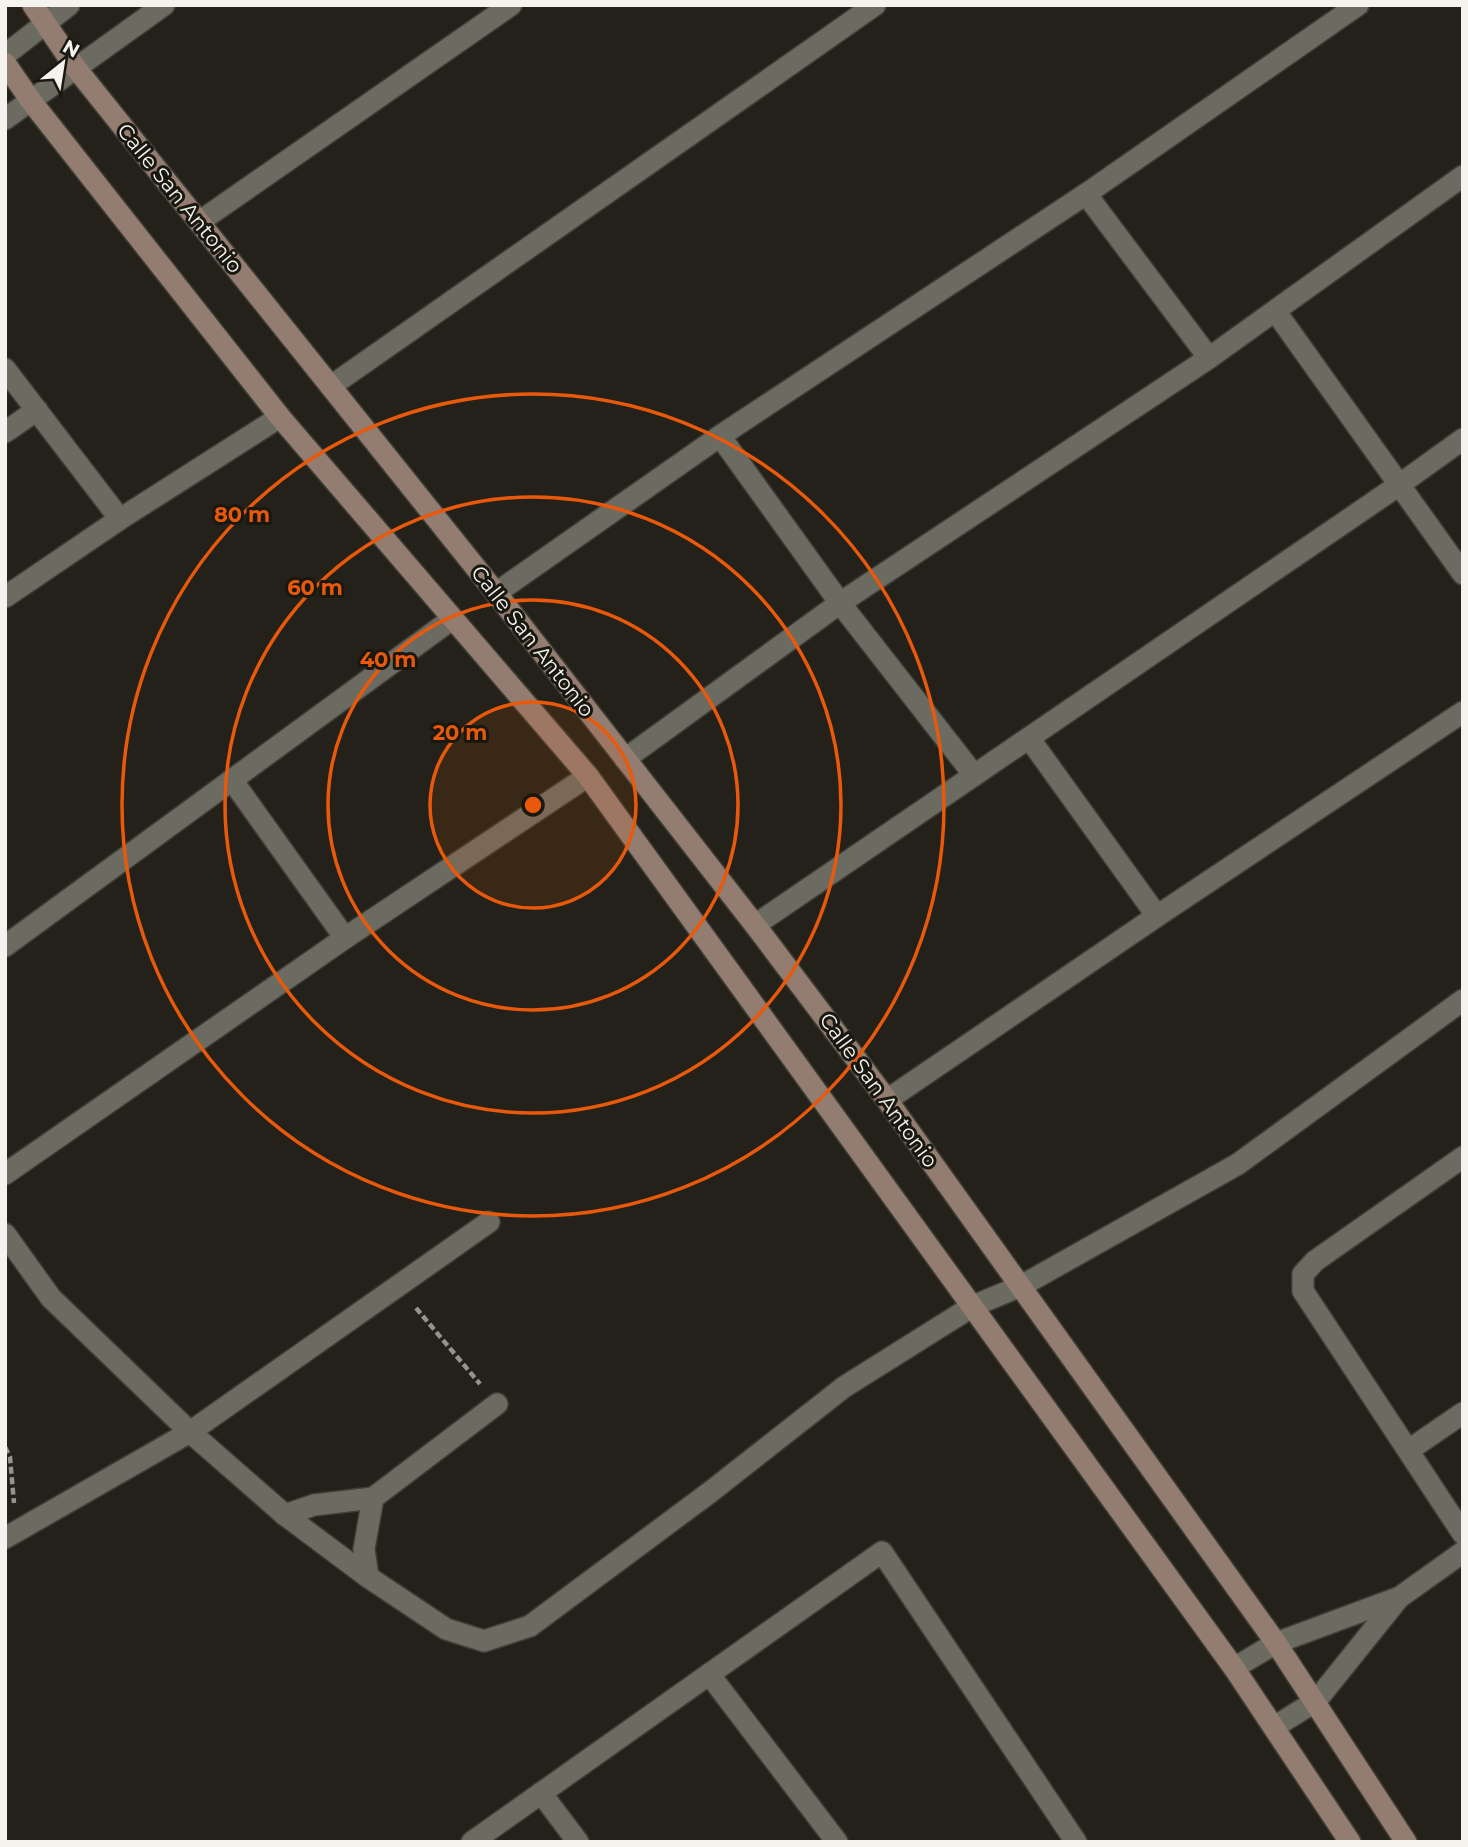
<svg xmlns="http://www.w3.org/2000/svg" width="1468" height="1847" font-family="Montserrat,sans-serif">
	<rect width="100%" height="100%" fill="#232119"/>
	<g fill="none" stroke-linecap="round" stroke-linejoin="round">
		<g stroke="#3f3e37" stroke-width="24">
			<g id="street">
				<polyline points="5,55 69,5"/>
				<polyline points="5,119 164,5"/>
				<polyline points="1086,194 1209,358"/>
				<polyline points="199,222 511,5"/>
				<polyline points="1276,312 1463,574"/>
				<polyline points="5,369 120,519"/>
				<polyline points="331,386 875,5"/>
				<polyline points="5,432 37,410"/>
				<polyline points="720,436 840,603 1209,358 1463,176"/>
				<polyline points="496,593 720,436 1086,194 1358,5"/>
				<polyline points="5,597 120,519 280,417"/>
				<polyline points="625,759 840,603 974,775"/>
				<polyline points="232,780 345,938"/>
				<polyline points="1157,916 1463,712"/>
				<polyline points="755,925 1399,485 1463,439"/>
				<polyline points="5,946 452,619"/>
				<polyline points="887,1100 1157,916 1029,738"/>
				<polyline points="1463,1157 1315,1261 1303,1274 1303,1291 1463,1534"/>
				<polyline points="5,1174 345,938 588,776"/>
				<polyline points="5,1234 51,1298 190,1432 285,1515 368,1577 446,1629 484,1641 530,1626 709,1493 844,1387 973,1306 1021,1286 1238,1164 1463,1000"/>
				<polyline points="1409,1450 1463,1413"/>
				<polyline points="285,1515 314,1505 373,1498"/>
				<polyline points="5,1538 190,1432 489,1222"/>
				<polyline points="368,1577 364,1549 373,1498 497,1404"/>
				<polyline points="1234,1668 1276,1643 1400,1597 1463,1552"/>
				<polyline points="709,1674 837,1842"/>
				<polyline points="1274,1727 1316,1701 1398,1599"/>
				<polyline points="541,1793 578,1842"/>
				<polyline points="472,1842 882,1552 1076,1842"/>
			</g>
		</g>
		<g stroke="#3f3e37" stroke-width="24">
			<g id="secondary">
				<polyline points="33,5 75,67 496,593 755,925 887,1100 1276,1643 1406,1842"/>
				<polyline points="5,63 31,101 280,417 588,776 1234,1668 1350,1842"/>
			</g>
		</g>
		<g stroke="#95938d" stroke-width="4.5" stroke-dasharray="7 3.5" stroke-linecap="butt">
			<polyline points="416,1308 480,1384"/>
			<polyline points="5,1447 10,1457 14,1503"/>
		</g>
		<use href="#street" stroke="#6c6b61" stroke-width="21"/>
		<use href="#secondary" stroke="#937c70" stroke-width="21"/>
	</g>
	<circle cx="533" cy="805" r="103" fill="#e8590c" fill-opacity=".12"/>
	<g fill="none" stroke="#e8590c" stroke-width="3.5">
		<circle cx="533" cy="805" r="103"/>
		<circle cx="533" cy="805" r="205"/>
		<circle cx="533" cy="805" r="308"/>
		<circle cx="533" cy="805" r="411"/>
	</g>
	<g text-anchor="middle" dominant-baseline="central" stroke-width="6" stroke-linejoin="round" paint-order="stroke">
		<g font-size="21" fill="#f5f3ee" stroke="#191810">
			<text transform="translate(180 198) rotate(51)">Calle San Antonio</text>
			<text transform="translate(533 641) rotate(52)">Calle San Antonio</text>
			<text transform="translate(879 1090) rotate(54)">Calle San Antonio</text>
		</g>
	</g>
	<circle cx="533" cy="805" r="10" fill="#e8590c" stroke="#191810" stroke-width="3.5"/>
	<g font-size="21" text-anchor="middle" font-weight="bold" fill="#e8590c" stroke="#191810" stroke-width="6" stroke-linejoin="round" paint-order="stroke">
		<text x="242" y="522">80 m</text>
		<text x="315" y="595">60 m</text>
		<text x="388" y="667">40 m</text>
		<text x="460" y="740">20 m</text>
	</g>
	<rect width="1468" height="1847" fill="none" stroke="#f5f3ee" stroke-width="14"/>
	<g transform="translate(63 63) rotate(30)" stroke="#191810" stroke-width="5" paint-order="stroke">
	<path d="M0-5L12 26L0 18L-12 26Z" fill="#f5f3ee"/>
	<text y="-10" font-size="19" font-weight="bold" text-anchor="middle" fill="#f5f3ee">N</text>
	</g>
</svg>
